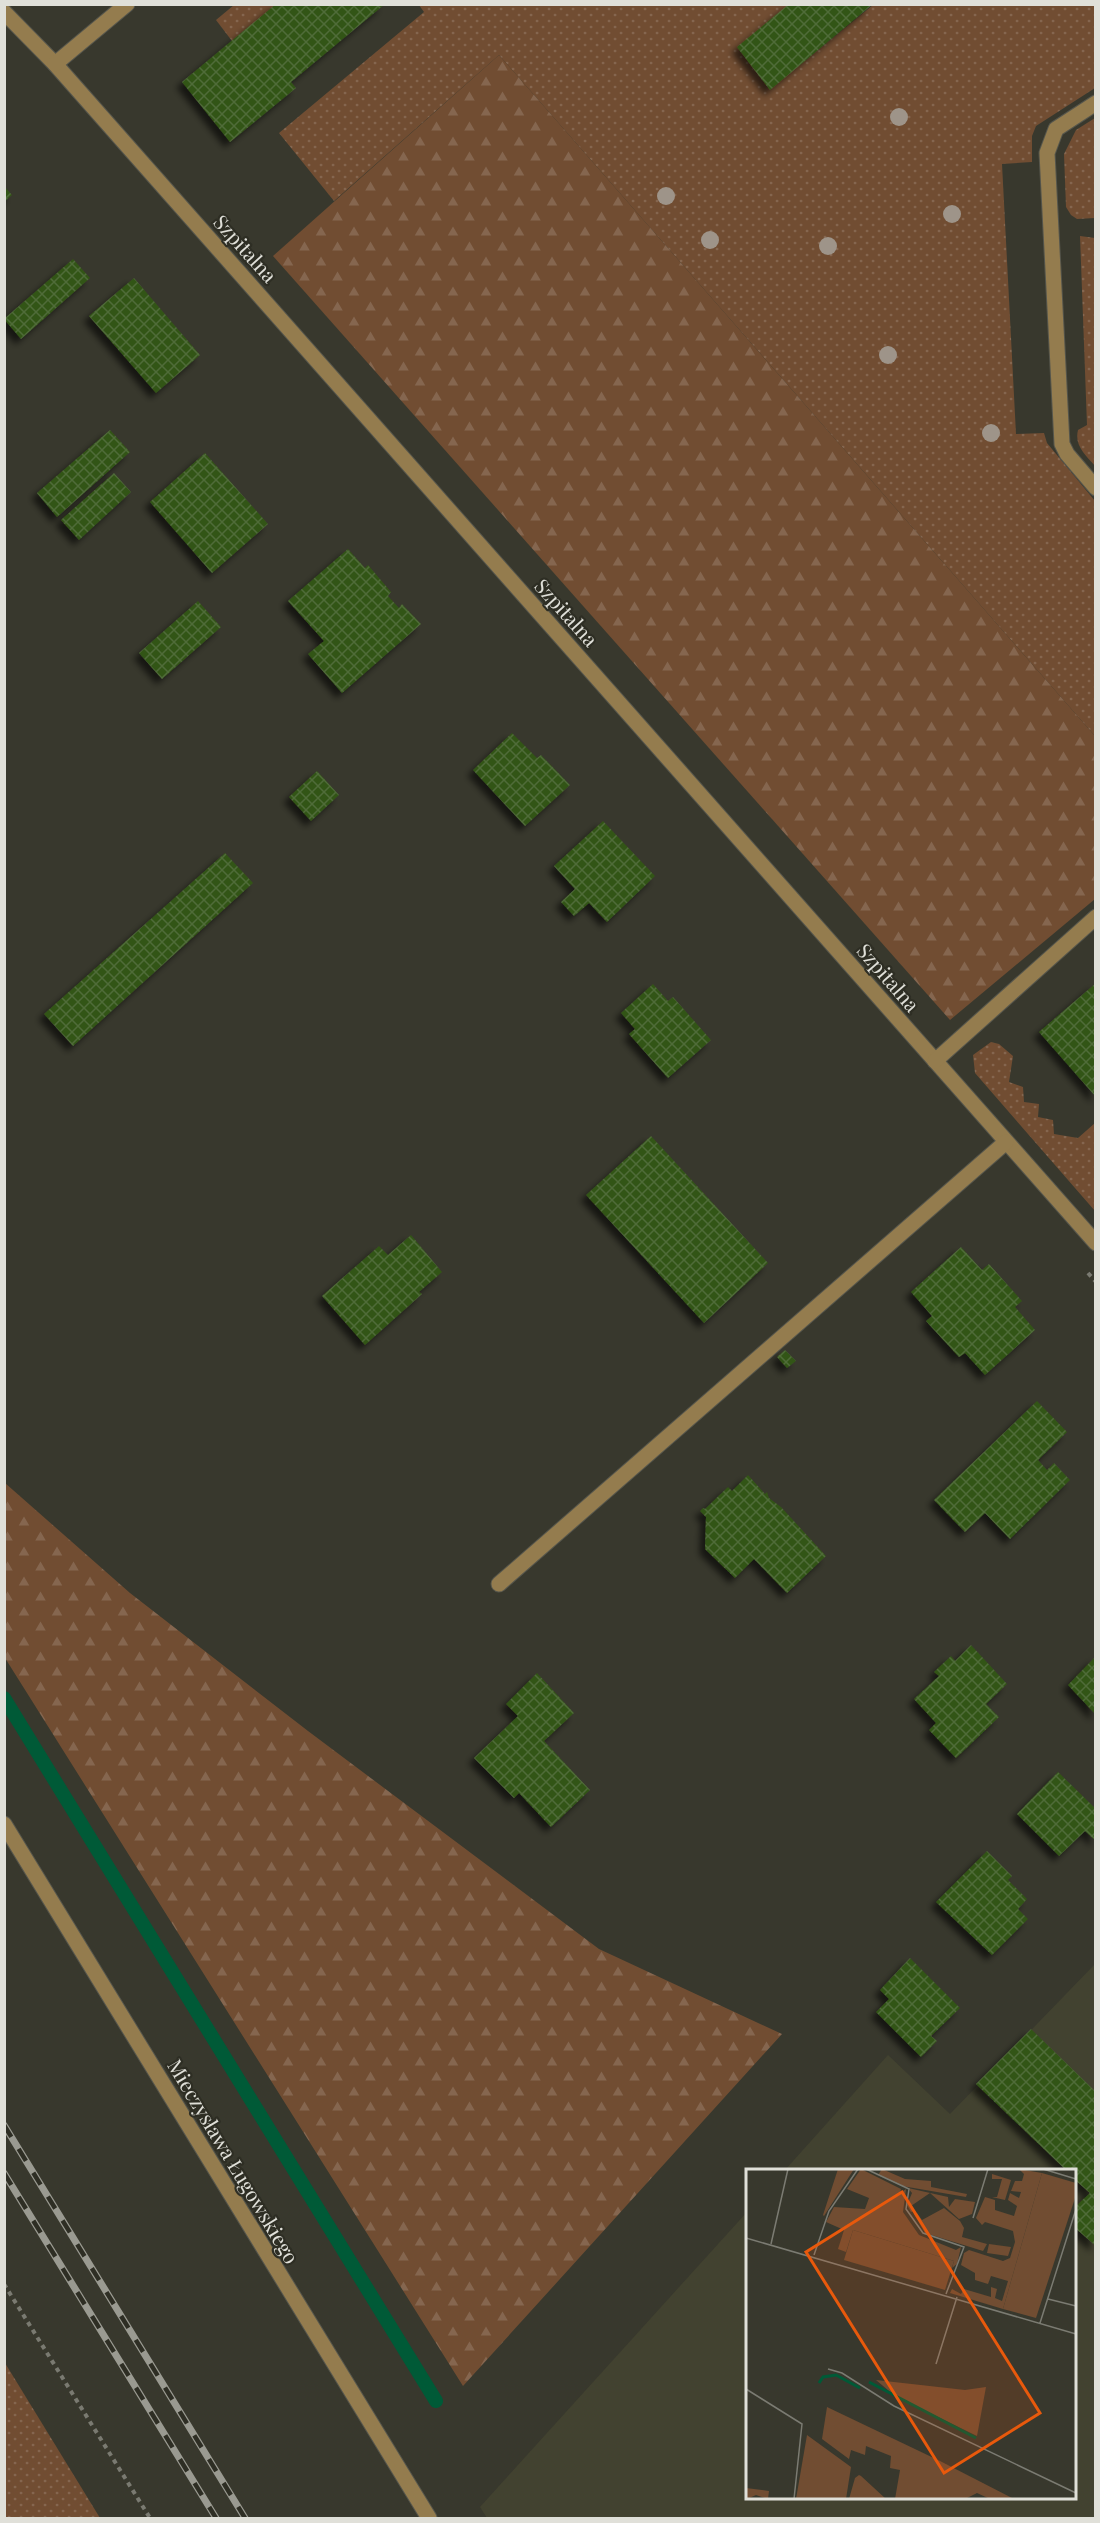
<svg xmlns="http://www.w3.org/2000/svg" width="1100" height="2523" font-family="'Playfair Display',serif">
	<defs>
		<pattern id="grass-dots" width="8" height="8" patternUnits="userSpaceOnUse" patternTransform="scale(1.5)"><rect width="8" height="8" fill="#714d32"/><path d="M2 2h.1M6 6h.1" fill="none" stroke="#85664f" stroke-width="1.8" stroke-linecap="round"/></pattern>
		<pattern id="forest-firs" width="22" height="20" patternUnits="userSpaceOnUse" patternTransform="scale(1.5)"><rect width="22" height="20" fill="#714d32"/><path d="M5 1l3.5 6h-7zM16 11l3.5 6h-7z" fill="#85664f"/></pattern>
		<pattern id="building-cross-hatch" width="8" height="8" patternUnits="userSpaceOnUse" patternTransform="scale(1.5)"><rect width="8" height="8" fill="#335418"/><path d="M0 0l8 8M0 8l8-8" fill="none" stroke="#506c39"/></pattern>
		<filter id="shadow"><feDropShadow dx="-5.5" dy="5.5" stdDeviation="3" flood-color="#0009"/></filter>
	</defs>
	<rect width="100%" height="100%" fill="#38382d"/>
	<polygon fill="#424230" points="1095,1964 1095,2518 487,2518 480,2507 747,2212 748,2498 1074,2498 1074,2170 785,2170 888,2055 950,2114"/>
	<g fill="url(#grass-dots)">
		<polygon points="234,5 276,5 232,41 216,20"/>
		<polygon points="419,5 789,5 770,89 873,5 1095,5 1095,88 1036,126 1032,136 1032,162 1002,164 1016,434 1044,433 1047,443 1095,501 1095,736 499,55 334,201 279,133 424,12"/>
		<polygon points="1095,118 1095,218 1077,219 1071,215 1066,207 1064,154 1076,130"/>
		<path d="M1080,236L1095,238V466C1086,455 1074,446 1078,430L1087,425Z"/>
		<polygon points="991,1042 999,1044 1013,1056 1009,1082 1023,1087 1024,1102 1039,1104 1038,1117 1053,1120 1054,1134 1078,1138 1095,1123 1095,1211 975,1073 973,1055"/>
		<polygon points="5,2363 100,2518 5,2518"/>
	</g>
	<g fill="url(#forest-firs)">
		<polygon points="499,55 1095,736 1095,899 950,1020 273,256"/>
		<polygon points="5,1483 130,1593 308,1731 599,1949 782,2034 463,2386 5,1658"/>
	</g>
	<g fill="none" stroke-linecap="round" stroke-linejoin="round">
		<polyline stroke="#005a37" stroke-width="14" points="4,1698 436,2401"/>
	</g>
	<g fill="url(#building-cross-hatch)" filter="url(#shadow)">
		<polygon points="276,4 385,4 291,82 296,88 230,142 182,82"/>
		<polygon points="789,4 873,4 770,90 737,47"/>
		<polygon points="4,186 12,195 4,202"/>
		<polygon points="73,259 90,278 21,339 4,319"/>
		<polygon points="134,278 200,355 156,393 89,316"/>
		<polygon points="110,430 130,452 57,517 37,493"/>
		<polygon points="205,453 268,524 212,573 150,502"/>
		<polygon points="114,473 131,492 79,540 61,520"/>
		<polygon points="348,549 365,568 368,565 391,592 388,596 399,608 402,604 421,624 342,693 308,654 324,641 288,601"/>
		<polygon points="198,601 221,627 162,679 139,653"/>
		<polygon points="512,733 537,758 541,755 570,785 525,826 473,770"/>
		<polygon points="317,771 339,795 311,821 289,797"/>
		<polygon points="603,821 655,876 607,922 589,903 574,916 561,902 575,889 554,866"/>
		<polygon points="225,853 253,883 73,1046 44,1014"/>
		<polygon points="1096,983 1096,1097 1039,1032"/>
		<polygon points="653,984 668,1001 673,997 711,1040 668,1078 629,1034 635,1029 621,1013"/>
		<polygon points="651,1136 768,1263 704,1323 586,1195"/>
		<polygon points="411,1235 442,1272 419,1292 422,1294 365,1345 322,1296 379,1246 388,1255"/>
		<polygon points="961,1247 982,1270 989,1264 1022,1301 1015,1307 1035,1330 985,1375 965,1353 959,1357 926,1321 932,1316 911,1292"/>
		<polygon points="785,1350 796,1361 787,1368 777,1357"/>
		<polygon points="1037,1401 1067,1432 1038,1460 1047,1470 1054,1463 1070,1480 1010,1539 985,1513 965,1532 934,1500"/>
		<polygon points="748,1475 765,1494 767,1492 769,1498 781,1507 826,1556 787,1593 754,1559 735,1578 705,1549 706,1517 700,1511 703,1508 705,1509 728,1487 732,1491"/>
		<polygon points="971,1645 1007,1684 986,1704 999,1717 956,1758 929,1730 936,1723 914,1699 939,1676 934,1672 951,1656 955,1661"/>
		<polygon points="1096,1656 1096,1715 1068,1685"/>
		<polygon points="537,1673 574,1713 544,1741 590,1790 551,1827 519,1793 514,1798 474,1758 518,1716 506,1704"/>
		<polygon points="1058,1772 1096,1809 1096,1841 1085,1831 1059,1856 1017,1814"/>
		<polygon points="987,1851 1012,1876 1008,1880 1027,1899 1018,1909 1028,1919 992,1955 936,1902"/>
		<polygon points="910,1958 960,2008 931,2036 937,2041 921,2057 876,2012 889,1999 880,1990"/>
		<polygon points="1031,2029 1096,2092 1096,2246 1074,2227 1074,2208 1090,2193 1074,2179 1074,2170 1066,2170 976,2084"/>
	</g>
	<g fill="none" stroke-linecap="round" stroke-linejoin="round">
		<g stroke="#56564c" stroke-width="17">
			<g id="minor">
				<polyline points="4,12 55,64 1096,1243"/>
				<polyline points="55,64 127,4"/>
				<polyline points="1096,103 1056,129 1047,153 1062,444 1067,454 1096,488"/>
				<polyline points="935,1061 1096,917"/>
				<polyline points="499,1584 1006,1142"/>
				<polyline points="4,1824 429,2518"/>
			</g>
		</g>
		<g stroke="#7a7a71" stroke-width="4" stroke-dasharray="4.5 4.5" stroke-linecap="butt">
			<polyline points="1088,1273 1096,1282"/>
			<polyline points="4,2284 150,2518"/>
		</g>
		<use href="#minor" stroke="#947c4e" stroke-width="15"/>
		<g stroke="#9a9a91" stroke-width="7">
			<g id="rail">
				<polyline points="4,2125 245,2518"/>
				<polyline points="4,2173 216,2518"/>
			</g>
		</g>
		<use href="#rail" stroke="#2e2e24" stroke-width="4.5" stroke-dasharray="14" stroke-linecap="butt"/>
	</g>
	<g fill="#9e9489">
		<circle cx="899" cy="117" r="9"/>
		<circle cx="666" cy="196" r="9"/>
		<circle cx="952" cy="214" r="9"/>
		<circle cx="710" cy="240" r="9"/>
		<circle cx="828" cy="246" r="9"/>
		<circle cx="888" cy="355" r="9"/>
		<circle cx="991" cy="433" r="9"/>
	</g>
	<g text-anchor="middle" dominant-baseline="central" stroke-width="4.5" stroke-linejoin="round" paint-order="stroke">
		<g font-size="20" fill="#e0e0d9" stroke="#2e2e24">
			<text transform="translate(246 248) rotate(48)">Szpitalna</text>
			<text transform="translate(567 612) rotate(48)">Szpitalna</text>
			<text transform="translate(889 977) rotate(49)">Szpitalna</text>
			<text transform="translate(234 2161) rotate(59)">Mieczysława Ługowskiego</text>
		</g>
	</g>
	<g transform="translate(746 2169)">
		<rect width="330" height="330" fill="#38382d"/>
		<path d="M92,0H108L78,47L77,46ZM115,0L155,20L154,24L160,20L157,43L173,66L210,81L215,78L211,95L206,99L208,92L107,61L100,83L92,80L98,61L80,53L88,38L119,40L123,29L101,20ZM136,0L159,10L185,12V18L221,25L220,28L156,17L132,6ZM273,0L296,4L257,140L204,124L206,120L215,125L218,120L245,128V118L251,120L249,129L256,132L262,112L245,107L242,115L229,111V104L215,96L218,84L223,81L257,92L264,89L269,73L267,62L239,53L236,56L230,49L239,28L249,31V41L268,47L271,37L262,31L264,24L273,29L275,23L265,22L269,12H276L278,5ZM246,5L265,11L259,31L246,28H251L256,10H246ZM162,19L202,28L203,38L209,30L229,33L226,45L213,50L184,24L165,37L168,42L165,43L161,36L166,24ZM198,39L214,52L218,59L216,68L241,75L237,82L179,64L168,45L171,44L176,51ZM243,75L265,78L262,87L241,84ZM81,238L194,292L268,330H244L231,324L219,330H149L154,301L144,299L145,287L120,277L119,286L105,281L103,290L76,270ZM61,266L105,298L100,330H50ZM113,306L115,307L140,330H103L109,309ZM0,319L23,322L22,330L10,326L1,330Z" fill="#714d32"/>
		<path d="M107,61L208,92L199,121L98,91ZM130,211L219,221L240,218L231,267L149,227Z" fill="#714d32"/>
		<path d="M296,4L330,14V26L290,149L257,140Z" fill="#714d32"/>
		<path fill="none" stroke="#005a37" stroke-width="3" d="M123,213L230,269M73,214L77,208L90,206L114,219"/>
		<path fill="none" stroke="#7b7b72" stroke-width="1.5" d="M120,0L163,20L160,40L177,64L218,78L200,125M297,0L330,10M227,49L242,0M0,69L330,165M25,75L42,0M68,86L83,42L112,0M302,130L330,137M294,154L330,40M190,195L211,128M82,200L96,204L148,237L330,324M0,220L56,255L48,330"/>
		<path fill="#e8590c" fill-opacity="0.15" stroke="#e8590c" stroke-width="3" d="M156,23L294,244L198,304L60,83Z"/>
		<rect width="330" height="330" fill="none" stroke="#e0e0d9" stroke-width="3"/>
	</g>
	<rect width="1100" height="2523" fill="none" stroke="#e0e0d9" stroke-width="12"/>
</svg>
